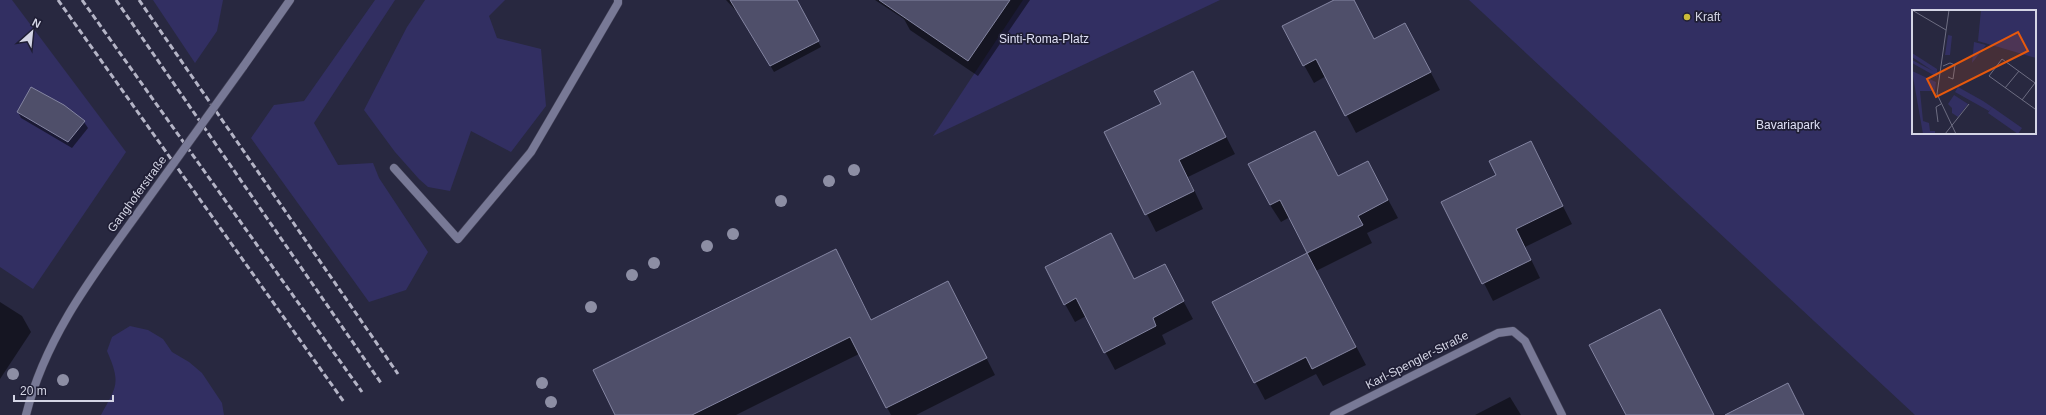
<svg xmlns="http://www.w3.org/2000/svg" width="2046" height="415" font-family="Arial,sans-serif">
	<rect width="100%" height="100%" fill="#282840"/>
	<g fill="#322f62" fill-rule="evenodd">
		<polygon points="0,0 12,0 126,152 33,289 0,267"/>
		<polygon points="153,0 223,0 217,31 195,63"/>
		<polygon points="375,0 395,0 314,123 338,165 373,163 379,178 428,252 406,290 369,302 251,138 274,105 304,101"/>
		<polygon points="425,0 505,0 489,16 497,38 541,49 546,106 511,152 471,131 450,191 428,187 419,179 395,152 364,110 407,27"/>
		<polygon points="1023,0 1220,0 933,136"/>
		<path d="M1469,0H2046V415H1915ZM1913,11H2035V133H1913Z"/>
		<path d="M130,326L148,330L163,339L172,352L189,362L202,373L222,403L224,415H101C117,386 121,383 107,351L112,337Z"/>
	</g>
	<g fill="#0007">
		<polygon points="726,0 796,0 821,47 774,72 741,16"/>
		<polygon points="875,0 1030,0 978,76 910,30 904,19"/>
		<polygon points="1336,0 1353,0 1374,39 1405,24 1440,90 1356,133 1326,76 1314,83 1304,65"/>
		<polygon points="1193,72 1235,154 1188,177 1203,209 1156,232 1105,132 1162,104"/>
		<polygon points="18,112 84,122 88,128 72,148 21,118"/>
		<polygon points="1315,132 1339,177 1368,162 1398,218 1367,233 1372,243 1316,271 1366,365 1323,386 1316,374 1265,400 1213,303 1309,253 1290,217 1281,222 1270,205"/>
		<polygon points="1530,142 1572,224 1525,247 1540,278 1493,301 1443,202 1497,176"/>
		<polygon points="836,250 872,321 957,300 995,375 916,415 891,415 859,354 736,415 616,415"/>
		<polygon points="1120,252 1135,280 1164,265 1193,319 1162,335 1166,344 1115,370 1086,316 1075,322 1065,304"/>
		<polygon points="0,302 22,316 31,332 0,379"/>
		<polygon points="1510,397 1521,415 1475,415"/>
	</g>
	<g fill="#4f4f6a" stroke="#8485a2">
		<polygon points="730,0 797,0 819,41 770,66"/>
		<polygon points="879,0 1010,0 968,61"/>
		<polygon points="1334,0 1354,0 1374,39 1405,23 1431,72 1345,116 1316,59 1303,66 1282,26"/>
		<polygon points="1193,71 1226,137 1179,160 1194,191 1145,215 1104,132 1161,104 1154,91"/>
		<polygon points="31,87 64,105 85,121 68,142 17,112"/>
		<polygon points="1315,131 1338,176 1368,161 1388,200 1358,216 1363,225 1307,253 1280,200 1270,205 1248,164"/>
		<polygon points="1531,141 1563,206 1516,229 1531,260 1482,284 1441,202 1496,175 1489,161"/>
		<polygon points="1111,233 1134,279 1165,264 1184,301 1153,318 1156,326 1104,353 1076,298 1064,305 1045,267"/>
		<polygon points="836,249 871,320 948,281 987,358 886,408 850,337 692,415 615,415 593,370"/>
		<polygon points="1307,253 1356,347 1312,369 1306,357 1254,383 1212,302"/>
		<polygon points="1660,309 1714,415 1626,415 1589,345"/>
		<polygon points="1788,383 1804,415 1725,415"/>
	</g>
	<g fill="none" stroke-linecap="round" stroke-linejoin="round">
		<g stroke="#444358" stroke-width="9">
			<polyline id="service" points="394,168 458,239 531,152 618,3 618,0"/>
		</g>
		<g stroke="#444358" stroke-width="9">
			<polyline id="minor" points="1334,415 1498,333 1513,331 1525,341 1562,415"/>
		</g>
		<g stroke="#444358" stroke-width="9">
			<g id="tertiary">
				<polyline points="243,67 290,0"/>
				<path d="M26,415C45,337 94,274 140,210"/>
			</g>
		</g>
		<use href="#service" stroke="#787996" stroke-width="8"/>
		<use href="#minor" stroke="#787996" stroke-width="8"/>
		<use href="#tertiary" stroke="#787996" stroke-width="8"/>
		<g stroke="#b4b4c6" stroke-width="3" stroke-dasharray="6 3" stroke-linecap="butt">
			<polyline points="58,0 344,402"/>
			<polyline points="82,0 362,392"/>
			<polyline points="116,0 381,383"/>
			<polyline points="139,0 398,374"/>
		</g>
		<g stroke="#444358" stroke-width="9" stroke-linecap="butt">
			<polyline id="tertiary-bridge" points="140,210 243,67"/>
		</g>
		<use href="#tertiary-bridge" stroke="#787996" stroke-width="8"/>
	</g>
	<g fill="#8d8ea4">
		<circle cx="854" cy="170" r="6"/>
		<circle cx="829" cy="181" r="6"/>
		<circle cx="781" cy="201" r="6"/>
		<circle cx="733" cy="234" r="6"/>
		<circle cx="707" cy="246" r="6"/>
		<circle cx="654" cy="263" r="6"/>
		<circle cx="632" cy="275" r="6"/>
		<circle cx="591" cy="307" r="6"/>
		<circle cx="13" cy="374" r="6"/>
		<circle cx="63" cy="380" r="6"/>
		<circle cx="542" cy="383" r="6"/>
		<circle cx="551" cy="402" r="6"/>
	</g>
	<circle fill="#cbba39" stroke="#1f1e35" stroke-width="1.5" cx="1687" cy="17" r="4"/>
	<g text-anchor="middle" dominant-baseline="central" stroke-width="3.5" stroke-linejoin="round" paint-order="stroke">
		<g font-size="12" fill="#d4d5e5" stroke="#1f1e35" text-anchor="start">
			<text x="1695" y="17">Kraft</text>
		</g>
		<g font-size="12" fill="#e0e1f6" stroke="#1f1e35">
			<text x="1044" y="39">Sinti-Roma-Platz</text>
			<text x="1788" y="125">Bavariapark</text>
		</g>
		<g font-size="12" fill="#d4d5e5" stroke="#1f1e35">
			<text transform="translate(137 194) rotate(-54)">Ganghoferstraße</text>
			<text transform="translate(1417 360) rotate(-27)">Karl-Spengler-Straße</text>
		</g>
	</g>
	<g transform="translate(1912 10)">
		<rect width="124" height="124" fill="#282840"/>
		<path d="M69,0H124V48L66,31ZM36,25L40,26L38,45H33ZM62,32L74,35L60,53ZM0,43L25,59V67L0,53V50L21,61L0,47ZM0,61L24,72L23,81H8L11,111L17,113L18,121H23V124H11ZM46,77L71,91L80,97L77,101L43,82ZM42,85L56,94L46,107L40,103V98L36,94ZM80,97L110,118L106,124L76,103Z" fill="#322f62"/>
		<path fill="none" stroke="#6d6d82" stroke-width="1" d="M0,0L34,20M37,0L25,84L44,124M31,56L38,53L43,55L41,69L36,67M93,78L107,61M110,90L123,73L90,49L77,66L123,99L124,100M26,112L24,97L29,94M33,124L57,94"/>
		<path fill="#e8590c" fill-opacity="0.15" stroke="#e8590c" stroke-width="2" d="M106,22L116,41L24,87L15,69Z"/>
		<rect width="124" height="124" fill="none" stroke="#d4d5e5" stroke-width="2"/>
	</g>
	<g transform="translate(32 32) rotate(27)" stroke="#1f1e35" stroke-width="3" paint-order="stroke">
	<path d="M0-3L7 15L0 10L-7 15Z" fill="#d4d5e5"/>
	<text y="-6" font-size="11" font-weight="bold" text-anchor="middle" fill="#d4d5e5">N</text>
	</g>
	<path d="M14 395v6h99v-6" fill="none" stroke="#d4d5e5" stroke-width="2"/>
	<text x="20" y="395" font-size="12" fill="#d4d5e5" stroke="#1f1e35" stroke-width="3" paint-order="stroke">20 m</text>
</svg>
